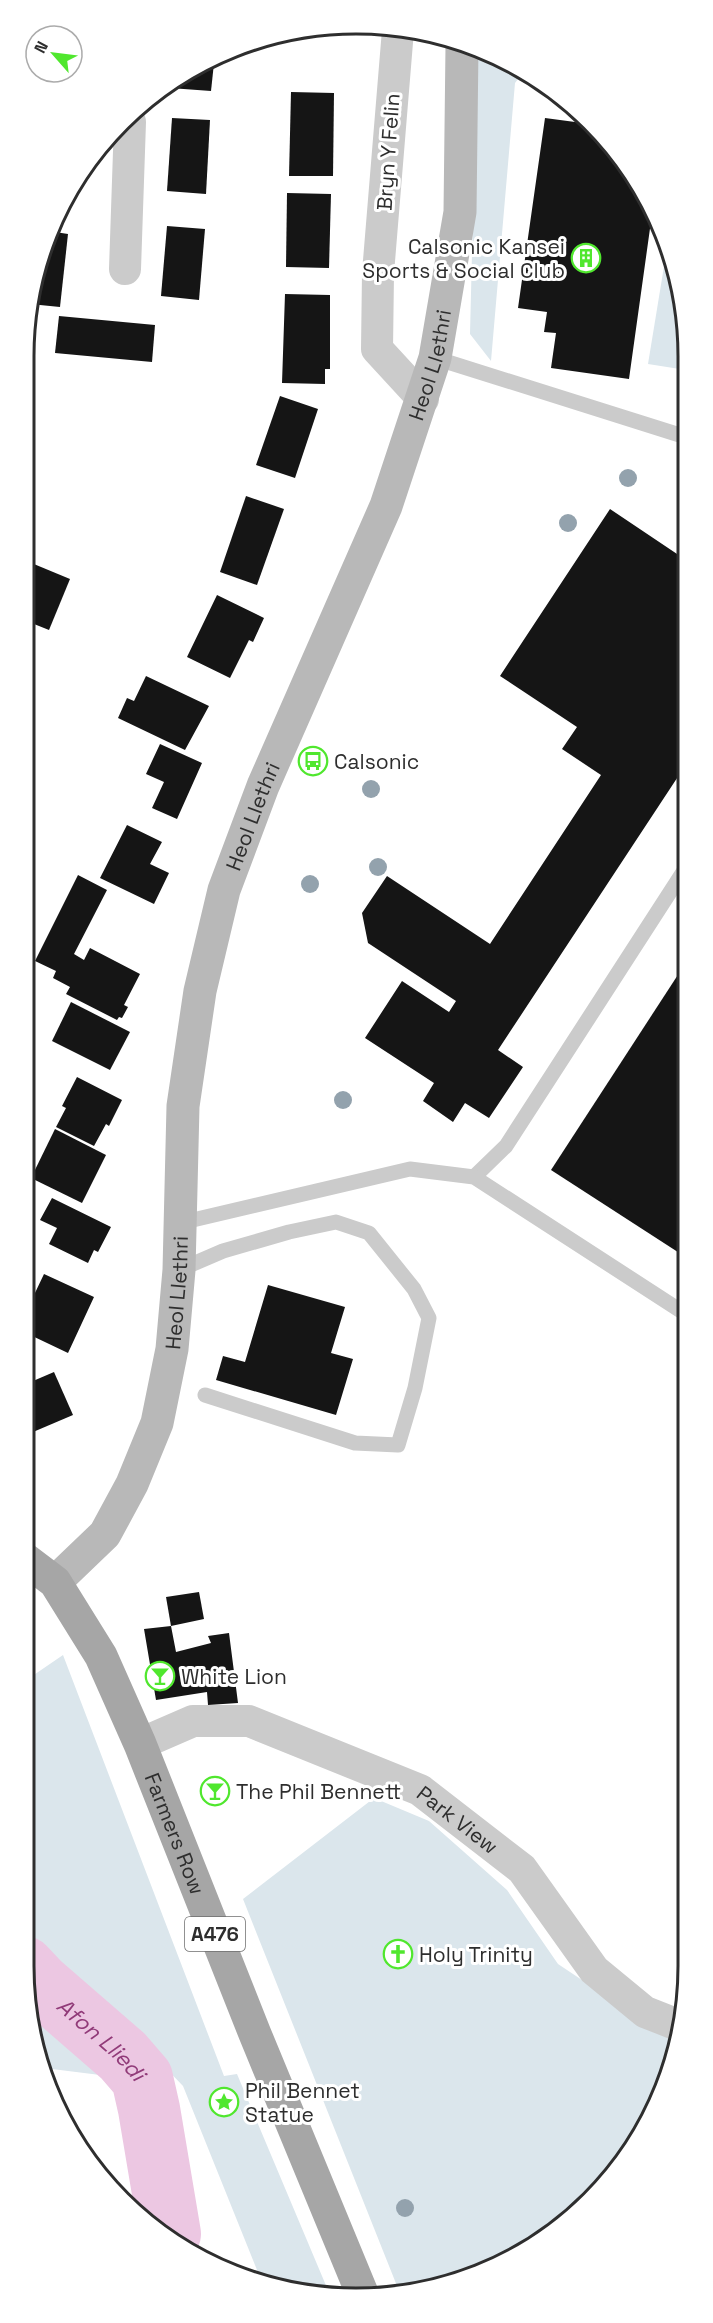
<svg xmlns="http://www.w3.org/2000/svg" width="713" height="2323" font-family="'Space Grotesk',sans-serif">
	<rect width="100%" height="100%" fill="#fff"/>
	<g fill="#dbe6ec">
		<polygon points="477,51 525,70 515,83 491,361 470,334"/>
		<polygon points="667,248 686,313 686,370 648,364"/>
		<polygon points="63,1655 224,2076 237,2074 330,2295 313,2296 261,2280 183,2086 137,2038 34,1957 24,1942 25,1681"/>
		<polygon points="374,1798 429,1821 507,1890 558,1964 639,2018 680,2038 633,2151 559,2230 443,2288 399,2291 243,1899"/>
		<polygon points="31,2001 61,2032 108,2076 44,2068"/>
	</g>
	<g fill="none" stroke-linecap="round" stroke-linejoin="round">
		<path stroke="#ecc7e2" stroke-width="62" id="s1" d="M24,1967L40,1984L123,2056L142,2078L149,2109L170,2234"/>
	</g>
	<g fill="#151515">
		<polygon points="310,30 344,30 344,35 310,34"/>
		<polygon points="214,63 211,91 170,88 172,80"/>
		<polygon points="291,92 334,93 333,176 289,176"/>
		<polygon points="172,118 210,120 206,194 167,191"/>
		<polygon points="545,118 590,124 606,137 653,207 629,379 551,368 556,333 544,332 547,312 518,308"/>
		<polygon points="287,193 331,194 329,268 286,267"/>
		<polygon points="167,226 205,229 199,300 161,296"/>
		<polygon points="55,232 68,234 60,307 30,304 30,291"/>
		<polygon points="285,294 330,295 330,369 325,369 325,384 282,383"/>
		<polygon points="59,316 155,325 152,362 55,353"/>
		<polygon points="280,396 318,409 295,478 256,465"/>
		<polygon points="246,496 284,509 257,585 220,572"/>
		<polygon points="610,509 686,560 685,766 498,1050 523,1067 489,1118 465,1103 453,1122 423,1101 434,1083 365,1038 402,981 449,1012 456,1001 368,943 362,913 387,876 490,944 601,775 562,749 577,727 500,676"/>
		<polygon points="29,562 70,579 49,630 29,622"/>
		<polygon points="217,595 264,618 253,642 249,640 230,678 187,657"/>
		<polygon points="146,676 209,706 185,750 118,718 127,698 134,701"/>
		<polygon points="160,744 202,763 177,819 152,808 164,782 146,774"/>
		<polygon points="127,825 162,842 150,864 169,873 154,904 100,878"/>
		<polygon points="78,875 107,890 74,954 84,960 90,948 140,974 124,1005 128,1007 122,1018 119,1017 117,1020 66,994 70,987 53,978 56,971 35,961"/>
		<polygon points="685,964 684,1256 551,1170"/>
		<polygon points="71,1002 130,1032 110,1070 52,1041"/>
		<polygon points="77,1077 122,1100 109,1126 106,1124 94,1146 56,1127 66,1108 62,1106"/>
		<polygon points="55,1129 106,1155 82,1203 31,1178"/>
		<polygon points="52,1198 111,1227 98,1252 94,1250 88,1263 49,1244 57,1228 40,1220"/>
		<polygon points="44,1274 94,1297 68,1353 26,1333 27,1291 34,1295"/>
		<polygon points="268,1285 345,1307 331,1353 353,1359 336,1415 216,1380 223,1356 245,1362"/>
		<polygon points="54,1372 73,1415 26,1435 26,1384"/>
		<polygon points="199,1592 204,1619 171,1626 166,1597"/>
		<polygon points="171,1626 176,1652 211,1643 208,1636 229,1633 238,1703 208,1705 207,1692 156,1700 144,1629"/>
	</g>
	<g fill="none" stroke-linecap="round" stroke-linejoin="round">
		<g stroke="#cbcbcb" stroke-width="15">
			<polyline points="435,358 686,437"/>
			<polyline points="474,1177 506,1146 685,869"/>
			<polyline points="180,1223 410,1169 474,1177 684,1313"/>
			<polyline points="179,1270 223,1251 289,1232 336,1222 369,1233 414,1289 429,1318 415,1388 398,1445 355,1443 205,1395"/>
		</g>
		<g stroke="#cbcbcb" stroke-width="32">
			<polyline points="398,30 378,273 377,349 423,399"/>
			<polyline points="125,269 130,122"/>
			<path id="s2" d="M140,1744L193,1721H249L420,1790L522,1869L594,1970L645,2012L683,2027"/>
		</g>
		<path stroke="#b8b8b8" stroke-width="33" id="s3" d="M55,1582L105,1534L132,1484L157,1423L172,1349L179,1270L183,1106L200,991L224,890L263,786L386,506L435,358L460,212L462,46"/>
		<path stroke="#a6a6a6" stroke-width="33" id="s4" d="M26,1560L55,1582L101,1656L140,1744L255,2034L362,2293"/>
	</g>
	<g fill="#93a2ad">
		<circle cx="628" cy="478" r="9"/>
		<circle cx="568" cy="523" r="9"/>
		<circle cx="371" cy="789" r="9"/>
		<circle cx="378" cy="867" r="9"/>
		<circle cx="310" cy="884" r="9"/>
		<circle cx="343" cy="1100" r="9"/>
		<circle cx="405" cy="2208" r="9"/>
	</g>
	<defs>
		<g id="building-ring" transform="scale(1.5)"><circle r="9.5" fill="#fff" stroke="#50e72e" stroke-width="1.5"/><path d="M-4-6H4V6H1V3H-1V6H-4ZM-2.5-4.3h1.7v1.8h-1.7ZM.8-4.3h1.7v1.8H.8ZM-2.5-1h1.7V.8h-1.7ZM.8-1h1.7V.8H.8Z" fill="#50e72e"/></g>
		<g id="bus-ring" transform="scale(1.5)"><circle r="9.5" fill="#fff" stroke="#50e72e" stroke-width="1.5"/><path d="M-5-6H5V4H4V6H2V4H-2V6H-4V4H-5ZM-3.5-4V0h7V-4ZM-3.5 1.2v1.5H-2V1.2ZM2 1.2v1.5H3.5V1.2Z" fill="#50e72e"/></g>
		<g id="bar-ring" transform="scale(1.5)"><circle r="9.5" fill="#fff" stroke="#50e72e" stroke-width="1.5"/><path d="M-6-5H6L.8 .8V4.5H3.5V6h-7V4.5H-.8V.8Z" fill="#50e72e"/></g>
		<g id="church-ring" transform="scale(1.5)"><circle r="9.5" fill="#fff" stroke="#50e72e" stroke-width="1.5"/><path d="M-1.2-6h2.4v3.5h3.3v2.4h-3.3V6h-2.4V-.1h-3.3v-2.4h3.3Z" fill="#50e72e"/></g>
		<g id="sight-ring" transform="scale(1.5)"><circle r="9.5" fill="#fff" stroke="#50e72e" stroke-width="1.5"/><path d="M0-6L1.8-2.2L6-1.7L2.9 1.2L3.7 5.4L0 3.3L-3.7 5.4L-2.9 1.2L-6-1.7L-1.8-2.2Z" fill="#50e72e"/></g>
	</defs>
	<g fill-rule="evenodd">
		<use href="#building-ring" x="586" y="258"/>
		<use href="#bus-ring" x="313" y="761"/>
		<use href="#bar-ring" x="160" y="1676"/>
		<use href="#bar-ring" x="215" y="1791"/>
		<use href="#church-ring" x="398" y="1954"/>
		<use href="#sight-ring" x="224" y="2102"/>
	</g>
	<g text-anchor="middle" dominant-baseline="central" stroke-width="6" stroke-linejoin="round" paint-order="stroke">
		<rect fill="#fff" stroke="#6d6d6d" stroke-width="1.5" x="185" y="1917" width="60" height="34" rx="4.5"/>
		<g font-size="20" font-weight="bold" fill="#2e2e2e">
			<text x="215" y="1934">A476</text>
		</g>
		<g font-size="21" fill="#2e2e2e" stroke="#fff">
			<text transform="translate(388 152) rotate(-86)">Bryn Y Felin</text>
			<text stroke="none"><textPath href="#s3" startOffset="1296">Heol Llethri</textPath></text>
			<text stroke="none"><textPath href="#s3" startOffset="810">Heol Llethri</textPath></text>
			<text stroke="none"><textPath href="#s3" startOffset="324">Heol Llethri</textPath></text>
			<text stroke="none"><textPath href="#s2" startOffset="346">Park View</textPath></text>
			<text stroke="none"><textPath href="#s4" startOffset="316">Farmers Row</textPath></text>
		</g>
		<g font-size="21" fill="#2e2e2e" stroke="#fff" text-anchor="start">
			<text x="565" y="246" text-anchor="end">Calsonic Kansei<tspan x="565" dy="24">Sports &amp; Social Club</tspan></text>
			<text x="334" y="761">Calsonic</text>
			<text x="181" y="1676">White Lion</text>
			<text x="236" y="1791">The Phil Bennett</text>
			<text x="419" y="1954">Holy Trinity</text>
			<text x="245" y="2090">Phil Bennet<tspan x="245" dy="24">Statue</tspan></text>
		</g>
		<g font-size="22" font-style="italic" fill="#913b79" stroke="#fff">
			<text stroke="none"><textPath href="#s1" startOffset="106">Afon Lliedi</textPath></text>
		</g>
	</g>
	<path d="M0 0H713V2323H0ZM356 34H356A322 322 0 0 1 678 356V1966A322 322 0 0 1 356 2288H356A322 322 0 0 1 34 1966V356A322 322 0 0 1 356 34Z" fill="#fff" fill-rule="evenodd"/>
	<path fill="none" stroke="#2e2e2e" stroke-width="3" d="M356 34H356A322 322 0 0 1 678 356V1966A322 322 0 0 1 356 2288H356A322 322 0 0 1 34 1966V356A322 322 0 0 1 356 34Z"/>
	<g transform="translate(54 54) rotate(298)"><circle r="28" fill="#ffffff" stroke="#ababab" stroke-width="1.5"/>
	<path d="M0-4.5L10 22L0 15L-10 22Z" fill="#50e72e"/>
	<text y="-9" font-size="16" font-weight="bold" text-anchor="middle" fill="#2e2e2e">N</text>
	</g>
</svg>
